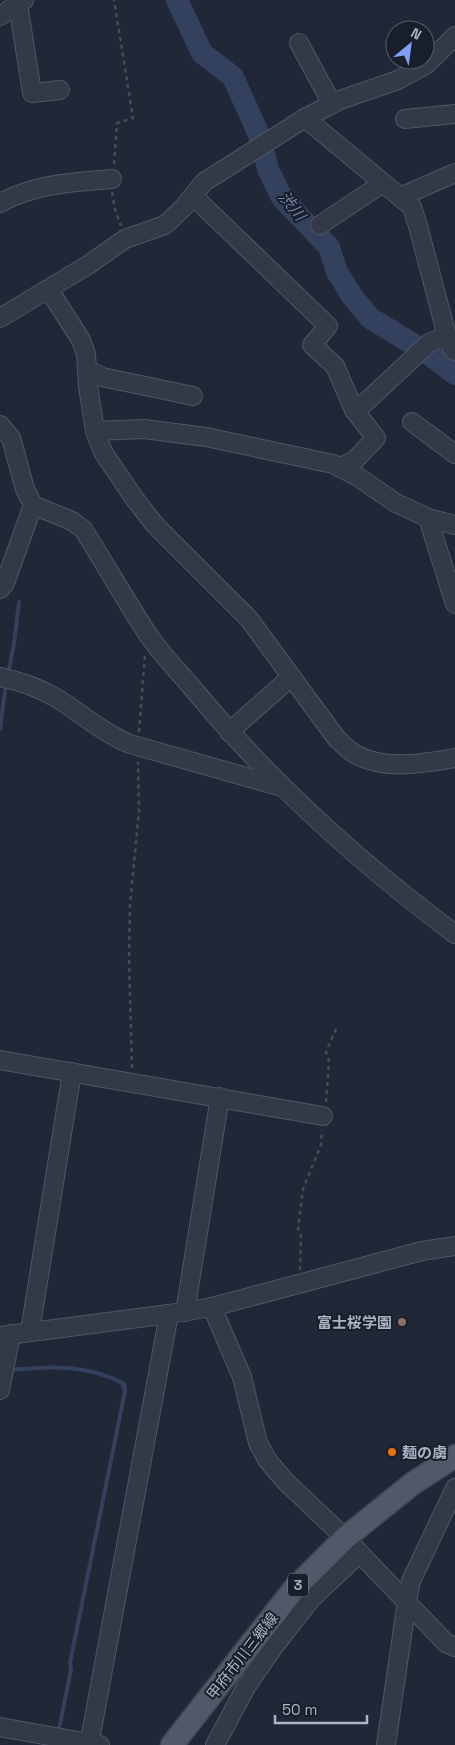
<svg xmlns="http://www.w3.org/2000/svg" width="455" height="1745" font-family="'Space Grotesk','Noto Sans JP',sans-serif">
	<rect width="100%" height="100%" fill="#202736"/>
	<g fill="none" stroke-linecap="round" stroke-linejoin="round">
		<g stroke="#33405e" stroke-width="4">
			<polyline points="8,674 14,644 19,602"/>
			<polyline points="0,729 6,683"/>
			<path d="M10,1370C48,1366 89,1364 124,1384L125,1387L123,1386L125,1391L70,1663L71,1670L58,1734"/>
		</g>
		<polyline stroke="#33405e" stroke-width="22" points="177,0 202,53 233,77 259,135 268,169 282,198 329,247 337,272 352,296 370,318 426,352 455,374"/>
		<g stroke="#515665" stroke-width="20">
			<g id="minor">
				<polyline points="18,4 32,93 60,90"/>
				<polyline points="0,16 24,0"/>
				<polyline points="299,43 332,104"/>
				<polyline points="305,118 412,207 418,226 447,336 453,350 455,351"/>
				<polyline points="405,119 455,114"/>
				<polyline points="193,196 328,326 312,345 335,366 354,410 367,401 429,343 447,336"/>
				<polyline points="400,197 455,173"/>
				<path d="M0,203C35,184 73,182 112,179"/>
				<polyline points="320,225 383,183"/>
				<path d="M49,290L81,340L86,354L88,386L95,431L103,452L134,498L155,525L249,619L337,739C343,744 349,751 355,754C385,771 424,763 455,758"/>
				<polyline points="0,318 88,265 125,239 165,225 183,208 204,182 305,118 340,100 398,80 427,64 455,36"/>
				<polyline points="87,369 102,377 193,396"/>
				<polyline points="412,422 455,454"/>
				<path d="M0,425L11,438L25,489L33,505L72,521L83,529C105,564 126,601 149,636C162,655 180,673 195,691C271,783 360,863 455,934"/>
				<polyline points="95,431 144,429 206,437 333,464 358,477 396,503 428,518 455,525"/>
				<polyline points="339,467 354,461 376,438 354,410"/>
				<polyline points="428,518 455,604"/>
				<polyline points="0,589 5,583 33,505"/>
				<path d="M0,677C20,681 40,688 58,699C82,714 103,733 130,744L282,787"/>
				<polyline points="229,732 291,677"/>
				<polyline points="0,1060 323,1116"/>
				<polyline points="212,1307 242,1377 258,1443 268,1461 286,1482 345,1538 446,1643 455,1647"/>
				<polyline points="185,1312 220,1097"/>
				<polyline points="30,1331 72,1072"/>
				<polyline points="0,1336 169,1314 212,1307 422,1251 455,1246"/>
				<polyline points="0,1390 11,1334"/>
				<polyline points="0,1727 100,1745"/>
				<polyline points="89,1745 169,1314"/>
				<polyline points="215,1745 246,1687 272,1649 311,1599 360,1553"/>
				<polyline points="386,1745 407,1601 411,1581 455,1488"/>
			</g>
		</g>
		<g stroke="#3d4250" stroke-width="25">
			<polyline id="major" points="172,1745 294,1589 345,1538 412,1484 455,1456"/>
		</g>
		<g stroke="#3f5055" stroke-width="2.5" stroke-dasharray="4 4" stroke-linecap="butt">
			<polyline points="114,164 117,123 133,118 114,0"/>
			<polyline points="112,192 115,209 121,226"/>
			<polyline points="139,732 145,655"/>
			<polyline points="132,1068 129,959 130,905 139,811 138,762"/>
			<polyline points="326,1102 329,1061 326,1052 337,1027"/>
			<polyline points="300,1270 301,1236 298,1229 303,1189 321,1145 322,1130"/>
		</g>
		<use href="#minor" stroke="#333947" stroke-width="18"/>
		<use href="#major" stroke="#515867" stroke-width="22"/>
	</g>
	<circle fill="#8d6e63" stroke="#191e2b" stroke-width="2" cx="402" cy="1322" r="5"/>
	<circle fill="#e8710a" stroke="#191e2b" stroke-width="2" cx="392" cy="1452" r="5"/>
	<g text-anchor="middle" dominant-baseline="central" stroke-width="4" stroke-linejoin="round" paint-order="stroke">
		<rect fill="#191e2b" stroke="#818696" stroke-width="1" x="288" y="1573.5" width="20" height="23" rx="4"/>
		<g font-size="14" font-weight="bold" fill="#adb3c4">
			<text x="298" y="1585">3</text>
		</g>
		<g font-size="15" font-weight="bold" fill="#adb3c4" stroke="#191e2b" text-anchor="end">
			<text x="392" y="1322">富士桜学園</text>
			<text x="402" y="1452" text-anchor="start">麺の虜</text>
		</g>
		<g font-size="15" fill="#adb3c4" stroke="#191e2b">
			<text transform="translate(242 1656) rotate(-52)">甲府市川三郷線</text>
		</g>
		<g font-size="16" font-style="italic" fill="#7586ac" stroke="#191e2b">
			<text transform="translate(292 206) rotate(51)">渋川</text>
		</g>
	</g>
	<g transform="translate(410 45) rotate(29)"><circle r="24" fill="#191e2b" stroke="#545a68"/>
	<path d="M0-4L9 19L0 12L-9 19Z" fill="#80a0f6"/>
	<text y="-8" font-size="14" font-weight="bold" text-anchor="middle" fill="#adb3c4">N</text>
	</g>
	<path d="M275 1715v8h92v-8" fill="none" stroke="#adb3c4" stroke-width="2.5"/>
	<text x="282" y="1715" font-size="15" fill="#adb3c4" stroke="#191e2b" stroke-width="4" paint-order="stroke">50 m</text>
</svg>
